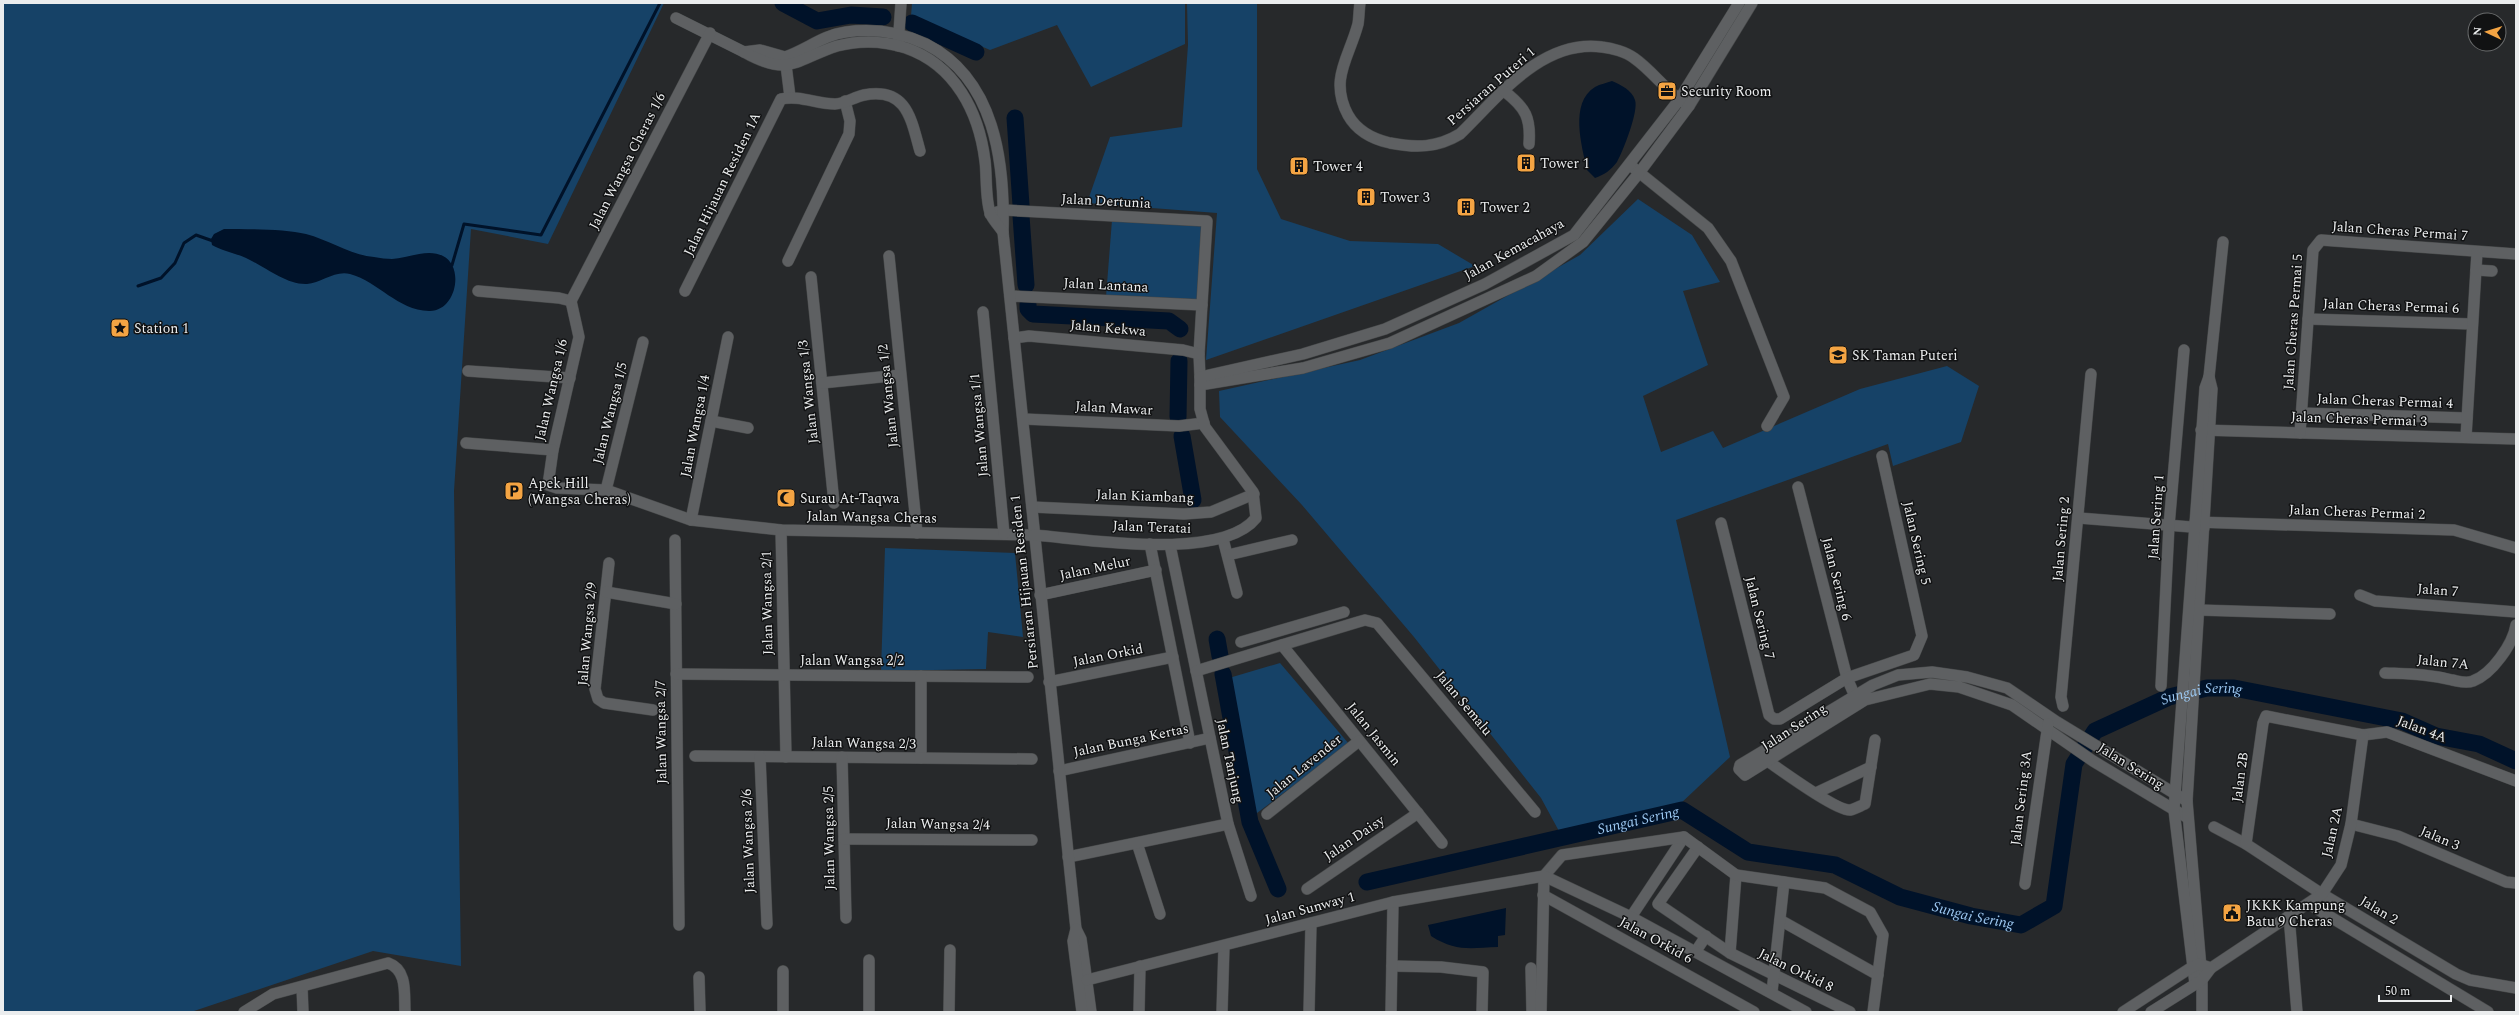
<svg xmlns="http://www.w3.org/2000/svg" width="2519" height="1015" font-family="Spectral,serif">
	<rect width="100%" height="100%" fill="#27292b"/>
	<g fill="#164267">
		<polygon points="3,3 664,3 548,244 471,229 454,491 461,966 373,951 191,1012 3,1012"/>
		<polygon points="912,3 1185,3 1185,44 1091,87 1057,25 990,50 911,16"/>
		<polygon points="1187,3 1257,3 1257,169 1281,219 1350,241 1438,244 1475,266 1206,360 1217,213 1087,203 1110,137 1182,127 1188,45"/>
		<polygon points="1638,199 1692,235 1720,282 1683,291 1708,365 1643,396 1661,452 1713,431 1723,448 1860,389 1947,366 1979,386 1961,442 1893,466 1888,444 1676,520 1730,757 1679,805 1560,833 1541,798 1414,637 1302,505 1220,417 1219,391 1360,360 1459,323 1580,255"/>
		<polygon points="1112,220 1204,224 1199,302 1106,297"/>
		<polygon points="885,548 1015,553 1023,637 988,632 986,669 881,671"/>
		<polygon points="1280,663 1349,744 1253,816 1229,678"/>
	</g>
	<g fill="#001229">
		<path d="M1612,81C1621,85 1632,90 1635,100C1639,111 1623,151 1617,162C1611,170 1604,175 1595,178L1587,170C1582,146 1569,103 1595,87C1600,84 1607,83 1612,81Z"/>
		<path d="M224,229C246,229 285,229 306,234C329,240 351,255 374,257C380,258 387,259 392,259C408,258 428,248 443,256C465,267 456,312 429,311C397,310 379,282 350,274C335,270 321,283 307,284C286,285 264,266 246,258C235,253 222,251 212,245L211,239L214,234Z"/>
		<path d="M1506,908L1505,935L1498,936V947C1470,948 1456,952 1431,936L1428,925Z"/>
	</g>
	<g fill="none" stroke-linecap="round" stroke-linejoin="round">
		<g stroke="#001229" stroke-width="3">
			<polyline points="449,266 452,265 464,224 541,235 660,3"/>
			<polyline points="138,286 161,278 175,263 184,243 196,235 213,241"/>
		</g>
		<g stroke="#001229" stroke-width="17">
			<polyline points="783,3 817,21 851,15 883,17"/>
			<polyline points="912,23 976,52"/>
			<polyline points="1015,118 1021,205"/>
			<polyline points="1021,216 1026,285"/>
			<polyline points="1028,304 1028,309 1033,314 1169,321 1180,329"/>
			<polyline points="1178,417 1179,361"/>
			<polyline points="1182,436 1193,500"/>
			<polyline points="1217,639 1220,656"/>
			<polyline points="1223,674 1250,822 1278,889"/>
			<path id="s1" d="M1367,882L1682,810L1748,852L1835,865L1900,897L1971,916L2021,925L2054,906L2074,764L2095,731L2169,697L2207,688H2234L2402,721L2436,736L2479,744L2516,761"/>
		</g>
		<g stroke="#454748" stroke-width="12">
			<g id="minor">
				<path d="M1360,3C1359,10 1359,18 1358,24C1349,58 1329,79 1348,115C1357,131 1372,139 1390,143C1416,148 1437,148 1460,134C1499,96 1542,39 1602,47C1612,48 1626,52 1634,58C1654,72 1667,93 1689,106"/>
				<polyline points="676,18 744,52"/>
				<polyline points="898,46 901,3"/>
				<polyline points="785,57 790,97"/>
				<path d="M1504,91C1526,108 1531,118 1529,144"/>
				<polyline points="1630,165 1708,228 1731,261 1784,397 1767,426"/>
				<polyline points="990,214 1004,210 1207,221 1199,354 1200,377"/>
				<polyline points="889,256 917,533"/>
				<polyline points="788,261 849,134 850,121 845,101"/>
				<polyline points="2476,270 2492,271"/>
				<polyline points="811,277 834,503"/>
				<polyline points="478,291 559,298 571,301"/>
				<path d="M685,291L781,99C800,95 816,104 835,104C845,104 854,97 864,95C907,87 911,119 920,151"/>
				<polyline points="1010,296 1202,305"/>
				<polyline points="571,301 579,337 553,450 548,485 557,488 606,490 691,520 781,530 1034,535"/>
				<polyline points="571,301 710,33"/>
				<polyline points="983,312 1004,534"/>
				<polyline points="2308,319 2472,324"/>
				<polyline points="1014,338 1029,336 1183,350 1199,354"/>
				<polyline points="468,371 570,378"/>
				<polyline points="2209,377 2223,242"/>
				<polyline points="822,383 900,375"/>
				<polyline points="2301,413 2467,418"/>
				<polyline points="1024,419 1179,426 1204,423"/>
				<polyline points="711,421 748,428"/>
				<polyline points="2201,430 2516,439"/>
				<polyline points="2300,433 2313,250 2321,240 2516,254"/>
				<polyline points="2466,437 2477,252"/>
				<polyline points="466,443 553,450"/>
				<polyline points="1798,487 1847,678 1857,701"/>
				<polyline points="606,490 643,342"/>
				<polyline points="1032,507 1184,514 1211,512 1254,494"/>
				<polyline points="2079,518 2204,528"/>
				<polyline points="691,520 728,337"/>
				<polyline points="2195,522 2454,530 2516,548"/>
				<polyline points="1721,523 1769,715 1774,719 1780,719 1847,678 1914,655 1922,636 1882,456"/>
				<polyline points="781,530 786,757"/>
				<polyline points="1223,539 1237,593"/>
				<polyline points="675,540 679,925"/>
				<polyline points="1150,544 1190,743"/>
				<polyline points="1170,545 1228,824 1251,896"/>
				<polyline points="1228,555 1292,540"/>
				<polyline points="609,563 595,689 598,699 604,703 653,710"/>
				<polyline points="606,592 676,604"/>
				<polyline points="1040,595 1156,570"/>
				<polyline points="2360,595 2375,601 2516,612"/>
				<polyline points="2199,610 2330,614"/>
				<polyline points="1241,642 1344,612"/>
				<polyline points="1282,645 1442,843"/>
				<polyline points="1196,671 1358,622 1365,620 1377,623 1535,812"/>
				<path d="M2385,673C2408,674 2429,674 2452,680C2458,681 2466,684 2473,681C2492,674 2513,644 2516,625"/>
				<polyline points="676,674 1028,677"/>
				<polyline points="921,676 921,758"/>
				<polyline points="1049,682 1173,657"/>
				<polyline points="2161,686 2169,526 2184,350"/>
				<polyline points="2063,706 2061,697 2091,374"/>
				<polyline points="695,756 1032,759"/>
				<polyline points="760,757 767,924"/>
				<polyline points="842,757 846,918"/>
				<path d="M1765,757L1769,762C1782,771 1837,811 1850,810C1855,809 1860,806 1865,804L1875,740"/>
				<polyline points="1059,771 1210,738"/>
				<polyline points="1816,793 1871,767"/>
				<polyline points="2187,801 2057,722 2007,688 1967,677 1932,672 1898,675 1873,685 1740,765 1739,769 1745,775 1865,700 1930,684 1959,687 2012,705 2093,761 2188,818"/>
				<polyline points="1267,814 1359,741"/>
				<polyline points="2351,824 2398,836 2506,882 2516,883"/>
				<polyline points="2214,827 2246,844 2322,894 2456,974 2470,980 2516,988"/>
				<polyline points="844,839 1032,840"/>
				<polyline points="1137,843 1160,914"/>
				<polyline points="2246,844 2263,723 2266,716 2363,735 2387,732 2516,781"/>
				<polyline points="1698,847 1658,904 1730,953 1850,1012"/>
				<polyline points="1068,857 1228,824"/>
				<polyline points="2025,884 2048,724"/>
				<polyline points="1307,889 1418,813"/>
				<polyline points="1543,895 1754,1012"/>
				<polyline points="2309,904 2488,1012"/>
				<polyline points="2289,916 2297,1012"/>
				<polyline points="1631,917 1684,837"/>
				<polyline points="1780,920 1878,975"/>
				<polyline points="1696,951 1706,936"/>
				<polyline points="1730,953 1736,875"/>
				<polyline points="1392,966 1441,967 1483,972 1482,1012"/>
				<polyline points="1531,968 1532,1012"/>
				<polyline points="2211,968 2322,894 2341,865 2351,824 2363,735"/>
				<polyline points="699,977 700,1012"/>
				<polyline points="2202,980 2202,1012"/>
				<polyline points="302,987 303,1012"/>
				<polyline points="1772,992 1784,882"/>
				<path d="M244,1012L273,994L388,963C408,970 404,994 405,1012"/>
				<polyline points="783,1012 783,971"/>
				<polyline points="869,1012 869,960"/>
				<polyline points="949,1012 950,950"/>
				<polyline points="1139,1012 1140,966"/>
				<polyline points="1222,1012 1224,946"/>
				<polyline points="1309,1012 1311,923"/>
				<polyline points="1391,1012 1393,902"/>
				<polyline points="1541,1012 1544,876 1562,855 1684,837 1736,875 1825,888 1870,912 1883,935 1873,1012"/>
			</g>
		</g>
		<g stroke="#454748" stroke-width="12">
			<g id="tertiary">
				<path d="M744,52L760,50L785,57C806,50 823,35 846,32C875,28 900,32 926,44C995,79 1005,162 1003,232L1076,929L1081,939L1091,1012"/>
				<path d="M744,52C790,78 796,59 837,46C860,40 884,41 906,48C955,65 979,112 985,161C987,175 985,202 991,215C994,221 999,226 1003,232"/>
				<polyline points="1200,385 1303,368 1390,343 1536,276 1583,242 1639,173 1689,106 1752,3"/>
				<path d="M1034,535C1087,539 1221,562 1256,518L1253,492L1205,427L1200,409V377L1303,354L1385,329L1485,284L1574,235L1679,100L1739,3"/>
				<polyline points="1076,929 1073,941 1082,1012"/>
				<polyline points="1087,980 1393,902 1544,876 1631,917 1806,1012"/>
				<polyline points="2202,980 2187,801 2212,389 2209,377"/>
				<polyline points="2195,984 2174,810 2205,388 2209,377"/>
				<polyline points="2123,1012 2192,967 2199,964 2211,968 2202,980 2151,1012"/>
			</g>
		</g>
		<use href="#minor" stroke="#5e6062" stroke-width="11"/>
		<use href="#tertiary" stroke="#5e6062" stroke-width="11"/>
	</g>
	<defs>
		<g id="office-square" transform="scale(1)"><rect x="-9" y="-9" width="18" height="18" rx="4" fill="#f4a443" stroke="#111213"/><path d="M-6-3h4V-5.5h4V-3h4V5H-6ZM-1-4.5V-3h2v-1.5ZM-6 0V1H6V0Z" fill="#111"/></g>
		<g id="building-square" transform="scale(1)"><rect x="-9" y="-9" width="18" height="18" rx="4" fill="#f4a443" stroke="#111213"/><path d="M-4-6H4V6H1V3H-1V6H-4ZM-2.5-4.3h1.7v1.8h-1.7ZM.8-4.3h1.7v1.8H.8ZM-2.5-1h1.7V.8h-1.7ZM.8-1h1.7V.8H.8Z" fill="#111"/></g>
		<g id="sight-square" transform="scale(1)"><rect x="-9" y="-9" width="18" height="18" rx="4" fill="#f4a443" stroke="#111213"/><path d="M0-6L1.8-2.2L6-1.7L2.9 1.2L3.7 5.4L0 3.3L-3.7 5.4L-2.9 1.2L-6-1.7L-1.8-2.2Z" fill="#111"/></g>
		<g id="school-square" transform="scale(1)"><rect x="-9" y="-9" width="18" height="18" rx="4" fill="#f4a443" stroke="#111213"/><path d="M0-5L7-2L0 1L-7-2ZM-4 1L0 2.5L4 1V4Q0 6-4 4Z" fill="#111"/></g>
		<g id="parking-square" transform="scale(1)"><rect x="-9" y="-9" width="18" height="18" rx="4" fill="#f4a443" stroke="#111213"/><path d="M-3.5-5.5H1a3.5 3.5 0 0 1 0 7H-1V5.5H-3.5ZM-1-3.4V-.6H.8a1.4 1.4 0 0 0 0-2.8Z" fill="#111"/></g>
		<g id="mosque-square" transform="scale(1)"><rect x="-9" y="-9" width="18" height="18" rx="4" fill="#f4a443" stroke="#111213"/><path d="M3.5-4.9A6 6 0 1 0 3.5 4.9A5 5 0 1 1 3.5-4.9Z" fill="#111"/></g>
		<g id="civic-square" transform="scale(1)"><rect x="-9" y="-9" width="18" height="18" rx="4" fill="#f4a443" stroke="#111213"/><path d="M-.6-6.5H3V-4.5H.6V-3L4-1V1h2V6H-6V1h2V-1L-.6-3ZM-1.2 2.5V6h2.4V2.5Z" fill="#111"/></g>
	</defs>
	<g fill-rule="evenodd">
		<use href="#office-square" x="1667" y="91"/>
		<use href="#building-square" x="1526" y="163"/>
		<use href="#building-square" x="1299" y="166"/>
		<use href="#building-square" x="1366" y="197"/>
		<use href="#building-square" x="1466" y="207"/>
		<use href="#sight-square" x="120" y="328"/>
		<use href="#school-square" x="1838" y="355"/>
		<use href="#parking-square" x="514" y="491"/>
		<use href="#mosque-square" x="786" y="498"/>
		<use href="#civic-square" x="2232" y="913"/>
	</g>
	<g text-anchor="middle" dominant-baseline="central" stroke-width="3" stroke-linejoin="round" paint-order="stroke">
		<g font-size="14" fill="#ebedee" stroke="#111213">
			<text transform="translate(1491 86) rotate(-41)">Persiaran Puteri 1</text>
			<text transform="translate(627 161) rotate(-63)">Jalan Wangsa Cheras 1/6</text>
			<text transform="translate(722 184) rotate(-64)">Jalan Hijauan Residen 1A</text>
			<text transform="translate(1106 201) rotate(3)">Jalan Dertunia</text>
			<text transform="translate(2400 231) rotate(4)">Jalan Cheras Permai 7</text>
			<text transform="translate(1514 249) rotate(-29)">Jalan Kemacahaya</text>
			<text transform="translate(1106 285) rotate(3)">Jalan Lantana</text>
			<text transform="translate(2391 306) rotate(2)">Jalan Cheras Permai 6</text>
			<text transform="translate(2293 322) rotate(-86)">Jalan Cheras Permai 5</text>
			<text transform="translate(1108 328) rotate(5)">Jalan Kekwa</text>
			<text transform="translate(551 390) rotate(-77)">Jalan Wangsa 1/6</text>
			<text transform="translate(808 392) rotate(-96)">Jalan Wangsa 1/3</text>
			<text transform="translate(888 396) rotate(-96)">Jalan Wangsa 1/2</text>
			<text transform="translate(2385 401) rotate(2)">Jalan Cheras Permai 4</text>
			<text transform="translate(1114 408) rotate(3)">Jalan Mawar</text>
			<text transform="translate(610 413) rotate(-76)">Jalan Wangsa 1/5</text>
			<text transform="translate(2359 419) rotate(2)">Jalan Cheras Permai 3</text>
			<text transform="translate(979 425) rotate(-95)">Jalan Wangsa 1/1</text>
			<text transform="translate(695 426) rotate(-79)">Jalan Wangsa 1/4</text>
			<text transform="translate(1145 496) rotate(2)">Jalan Kiambang</text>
			<text transform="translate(2357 512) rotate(2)">Jalan Cheras Permai 2</text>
			<text transform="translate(872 517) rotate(1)">Jalan Wangsa Cheras</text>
			<text transform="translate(2156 517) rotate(-86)">Jalan Sering 1</text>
			<text transform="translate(1152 527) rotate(2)">Jalan Teratai</text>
			<text transform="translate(2061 539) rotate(-85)">Jalan Sering 2</text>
			<text transform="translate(1917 543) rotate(77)">Jalan Sering 5</text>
			<text transform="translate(1095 568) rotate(-12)">Jalan Melur</text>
			<text transform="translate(1837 579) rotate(76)">Jalan Sering 6</text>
			<text transform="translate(1024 582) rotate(-96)">Persiaran Hijauan Residen 1</text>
			<text transform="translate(2438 590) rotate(4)">Jalan 7</text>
			<text transform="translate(767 603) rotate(-91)">Jalan Wangsa 2/1</text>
			<text transform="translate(1760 618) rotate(76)">Jalan Sering 7</text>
			<text transform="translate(587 634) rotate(-85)">Jalan Wangsa 2/9</text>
			<text transform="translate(1108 655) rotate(-11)">Jalan Orkid</text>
			<text x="852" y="660">Jalan Wangsa 2/2</text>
			<text transform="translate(2443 662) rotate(6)">Jalan 7A</text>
			<text transform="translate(1464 703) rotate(50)">Jalan Semalu</text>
			<text transform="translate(1794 727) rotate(-33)">Jalan Sering</text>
			<text transform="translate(2422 729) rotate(21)">Jalan 4A</text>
			<text transform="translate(661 732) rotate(-91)">Jalan Wangsa 2/7</text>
			<text transform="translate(1374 734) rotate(51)">Jalan Jasmin</text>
			<text transform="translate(1131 740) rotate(-12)">Jalan Bunga Kertas</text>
			<text transform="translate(864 743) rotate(1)">Jalan Wangsa 2/3</text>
			<text transform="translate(1230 761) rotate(78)">Jalan Tanjung</text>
			<text transform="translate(1304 766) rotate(-39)">Jalan Lavender</text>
			<text transform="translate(2131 766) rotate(32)">Jalan Sering</text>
			<text transform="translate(2240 777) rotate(-82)">Jalan 2B</text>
			<text transform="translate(2021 798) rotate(-83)">Jalan Sering 3A</text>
			<text transform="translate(938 824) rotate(1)">Jalan Wangsa 2/4</text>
			<text transform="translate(2332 832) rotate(-77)">Jalan 2A</text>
			<text transform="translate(829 838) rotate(-91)">Jalan Wangsa 2/5</text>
			<text transform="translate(1354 838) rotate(-34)">Jalan Daisy</text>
			<text transform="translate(2440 838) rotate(23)">Jalan 3</text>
			<text transform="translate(748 841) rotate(-92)">Jalan Wangsa 2/6</text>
			<text transform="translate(1310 908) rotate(-15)">Jalan Sunway 1</text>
			<text transform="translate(2379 910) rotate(31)">Jalan 2</text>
			<text transform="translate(1656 940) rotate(29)">Jalan Orkid 6</text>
			<text transform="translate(1796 970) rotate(26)">Jalan Orkid 8</text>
		</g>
		<g font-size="14" fill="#ebedee" stroke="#111213" text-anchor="start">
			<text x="1681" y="91">Security Room</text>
			<text x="1540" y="163">Tower 1</text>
			<text x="1313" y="166">Tower 4</text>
			<text x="1380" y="197">Tower 3</text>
			<text x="1480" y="207">Tower 2</text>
			<text x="134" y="328">Station 1</text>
			<text x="1852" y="355">SK Taman Puteri</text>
			<text x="528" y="483">Apek Hill<tspan x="528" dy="16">(Wangsa Cheras)</tspan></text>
			<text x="800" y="498">Surau At-Taqwa</text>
			<text x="2246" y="905">JKKK Kampung<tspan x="2246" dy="16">Batu 9 Cheras</tspan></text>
		</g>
		<g font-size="15" font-style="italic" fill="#9bc7f0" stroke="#111213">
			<text stroke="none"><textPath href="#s1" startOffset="1021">Sungai Sering</textPath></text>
			<text stroke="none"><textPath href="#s1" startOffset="278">Sungai Sering</textPath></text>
			<text stroke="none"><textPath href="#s1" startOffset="637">Sungai Sering</textPath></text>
		</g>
	</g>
	<rect width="2519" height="1015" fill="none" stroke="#ebedee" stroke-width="8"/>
	<g transform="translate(2487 32) rotate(274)"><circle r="19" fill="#111213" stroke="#686a6b"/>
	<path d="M0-3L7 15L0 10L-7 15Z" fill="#f4a443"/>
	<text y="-6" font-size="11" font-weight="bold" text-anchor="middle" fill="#ebedee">N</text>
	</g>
	<path d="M2379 995v6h72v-6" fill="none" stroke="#ebedee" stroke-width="2"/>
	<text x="2385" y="995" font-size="12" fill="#ebedee" stroke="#111213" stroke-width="3" paint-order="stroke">50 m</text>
</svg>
